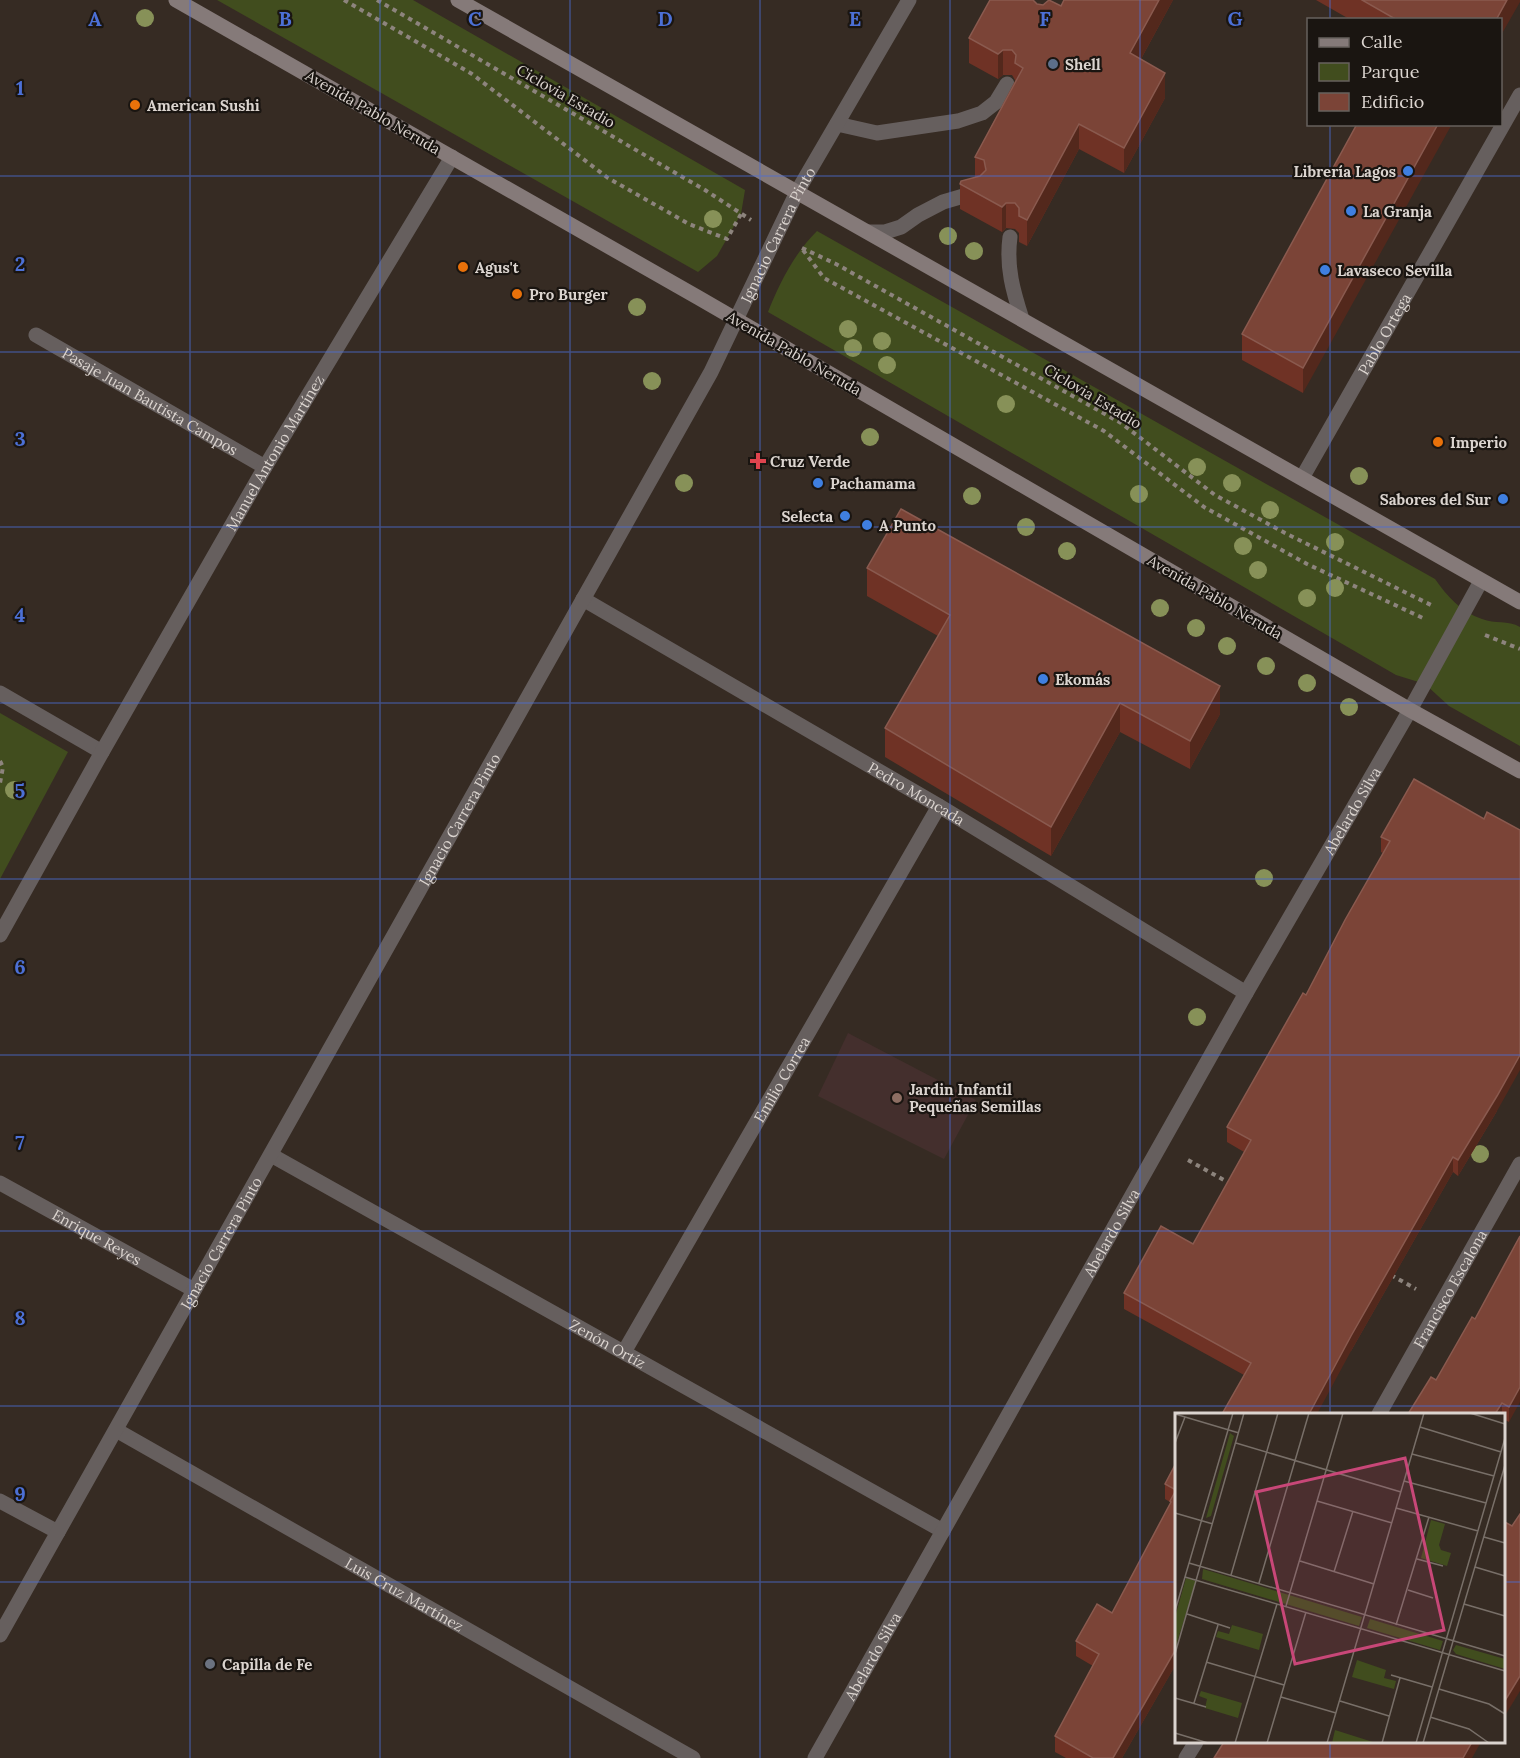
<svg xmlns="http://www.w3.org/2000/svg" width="1520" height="1758" font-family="Lora,serif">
	<rect width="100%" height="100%" fill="#362b23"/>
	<polygon fill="#442f2d" points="848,1033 976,1100 944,1159 818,1096"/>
	<g fill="#414d1e">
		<polygon points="217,0 413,0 745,190 741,214 717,256 698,272"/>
		<path d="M817,231L1435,579C1447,596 1461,612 1482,619C1495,624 1508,620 1520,627V746L1449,706L1425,684L1396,675L768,312C780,282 794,254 817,231Z"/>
		<polygon points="0,713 68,752 0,879"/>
	</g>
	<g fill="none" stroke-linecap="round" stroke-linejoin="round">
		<g stroke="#8d847d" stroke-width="4" stroke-dasharray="4.5 4.5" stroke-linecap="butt">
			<polyline points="344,0 472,74 608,178 689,224 727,239 741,214"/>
			<polyline points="377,0 705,190 751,220"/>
			<polyline points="802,248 836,264 1121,423 1215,495 1285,533 1433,606"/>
			<polyline points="803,250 824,278 1104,431 1204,507 1307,564 1425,619"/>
			<polyline points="1485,635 1520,649"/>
			<polyline points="0,761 3,767 0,783"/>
			<polyline points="1188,1160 1231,1184"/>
			<polyline points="1391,1275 1416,1289"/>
		</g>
		<g stroke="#665f5e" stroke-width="15">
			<polyline points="837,124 877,133 958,121 982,113 996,102 1007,84"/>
			<polyline points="868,232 885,232 901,227 918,215 943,202 977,192"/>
			<path d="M1010,237C1006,267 1013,291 1022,319"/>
		</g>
		<g stroke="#665f5e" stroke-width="15">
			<path id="s1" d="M36,335L265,467"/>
			<path id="s2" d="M1302,478L1520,95"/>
			<path id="s3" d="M583,599L939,806L1246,993"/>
			<polyline points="0,693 102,752"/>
			<path id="s4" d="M0,935L102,752L265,467L452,157"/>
			<path id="s5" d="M271,1155L943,1531"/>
			<path id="s6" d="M0,1183L194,1290"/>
			<path id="s7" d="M624,1352L939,806"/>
			<path id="s8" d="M1379,1414L1520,1164"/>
			<path id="s9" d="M116,1430L693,1758"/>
			<polyline points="0,1501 58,1532"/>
			<path id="s10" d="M0,1635L711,372L797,192L909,0"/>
			<path id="s11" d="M815,1758L1246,993L1410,710L1481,581"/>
			<polyline points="1186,1758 1196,1742"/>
		</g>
		<g stroke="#857a79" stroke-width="15">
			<polyline points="176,0 699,298 1410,710 1520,771"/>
			<polyline points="458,0 1520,602"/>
		</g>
	</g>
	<g fill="#879158">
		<circle cx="145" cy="18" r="9"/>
		<circle cx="713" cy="219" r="9"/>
		<circle cx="948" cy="236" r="9"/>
		<circle cx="974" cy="251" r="9"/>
		<circle cx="637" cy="307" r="9"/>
		<circle cx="848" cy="329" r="9"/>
		<circle cx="882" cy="341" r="9"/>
		<circle cx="853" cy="348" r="9"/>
		<circle cx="887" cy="365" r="9"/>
		<circle cx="652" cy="381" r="9"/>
		<circle cx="1006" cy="404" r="9"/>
		<circle cx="870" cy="437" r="9"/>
		<circle cx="1197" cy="467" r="9"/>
		<circle cx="1359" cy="476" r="9"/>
		<circle cx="684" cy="483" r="9"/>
		<circle cx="1232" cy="483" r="9"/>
		<circle cx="1139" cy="494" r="9"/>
		<circle cx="972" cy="496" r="9"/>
		<circle cx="1270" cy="510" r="9"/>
		<circle cx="1026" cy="527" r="9"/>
		<circle cx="1335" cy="542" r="9"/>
		<circle cx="1243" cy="546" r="9"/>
		<circle cx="1067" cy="551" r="9"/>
		<circle cx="1258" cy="570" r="9"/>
		<circle cx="1335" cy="588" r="9"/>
		<circle cx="1307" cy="598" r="9"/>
		<circle cx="1160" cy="608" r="9"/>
		<circle cx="1196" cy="628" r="9"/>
		<circle cx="1227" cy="646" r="9"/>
		<circle cx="1266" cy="666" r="9"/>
		<circle cx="1307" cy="683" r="9"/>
		<circle cx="1349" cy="707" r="9"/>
		<circle cx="14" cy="790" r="9"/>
		<circle cx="1264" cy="878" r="9"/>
		<circle cx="1197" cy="1017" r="9"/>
		<circle cx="1480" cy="1154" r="9"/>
	</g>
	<g fill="#6f3225">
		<polygon points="1064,0 1173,0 1141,59 1165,98 1124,173 1079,149 1027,246 1019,242 1019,233 1015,229 1006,228 1002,232 960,209 960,184 975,177 975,157 1015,81 1015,80 1012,75 1003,75 998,79 969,63 969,38 1037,4 1061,6"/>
		<polygon points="1316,0 1520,0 1500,20 1351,20"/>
		<polygon points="1357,124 1303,393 1242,360 1242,334"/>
		<polygon points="867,568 1220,714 1190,769 1120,732 1051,856 885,757 885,728 938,636 867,596"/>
		<polygon points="1414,779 1497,1111 1458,1176 1453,1172 1351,1351 1244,1375 1124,1309 1124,1293 1193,1244 1244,1152 1227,1142 1227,1127 1306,995 1383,853 1381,852 1381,837"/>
		<polygon points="1520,1236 1509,1422 1503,1419 1503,1414 1408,1414 1436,1380 1475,1319"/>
		<polygon points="1176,1463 1176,1664 1122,1758 1066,1758 1055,1752 1055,1736 1093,1666 1076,1656 1076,1641 1112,1613 1170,1505 1170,1502 1165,1499 1165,1484"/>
	</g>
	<g fill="#53281c">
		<polygon points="1159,0 1173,0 1130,79 1130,53"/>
		<polygon points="1507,0 1520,0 1520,2 1500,37 1500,20 1496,20"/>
		<polygon points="1003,50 1003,75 998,79 998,54"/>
		<polygon points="1165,73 1165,98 1124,173 1124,148"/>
		<polygon points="1079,124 1079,149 1027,246 1027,220"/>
		<polygon points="1438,124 1452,124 1303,393 1303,368"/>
		<polygon points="1006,203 1006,228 1002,232 1002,207"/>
		<polygon points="1220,686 1220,714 1190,769 1190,741"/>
		<polygon points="1120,703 1120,732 1051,856 1051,827"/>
		<polygon points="1520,1055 1520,1070 1497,1111 1458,1176 1458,1160"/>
		<polygon points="1453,1157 1453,1172 1351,1351 1317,1414 1309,1414 1351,1336"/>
		<polygon points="1520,1387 1520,1402 1509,1422 1509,1407"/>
		<polygon points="1502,1403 1502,1414 1495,1414"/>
		<polygon points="1176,1649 1176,1664 1122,1758 1113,1758"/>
		<polygon points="1520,1676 1520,1691 1503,1719 1503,1704"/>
		<polygon points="1472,1742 1481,1742 1472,1758 1463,1758"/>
	</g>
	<g fill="#7b4437" stroke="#8a5a4f" stroke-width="1.5">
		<polygon points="990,0 1033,0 1037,4 1043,5 1049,0 1061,6 1064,0 1159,0 1130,53 1165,73 1124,148 1079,124 1027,220 1019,216 1019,208 1015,203 1006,203 1002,207 960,184 961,181 980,176 986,170 984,160 975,157 1023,68 1015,63 1016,55 1012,50 1003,50 998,54 969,38"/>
		<polygon points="1362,0 1507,0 1496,20 1397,20"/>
		<polygon points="1357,124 1438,124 1303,368 1242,334"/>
		<polygon points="901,509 1220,686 1190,741 1120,703 1051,827 885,728 950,615 867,568"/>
		<polygon points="1414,779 1484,819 1487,812 1520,830 1520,1055 1497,1096 1458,1160 1453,1157 1351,1336 1309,1414 1222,1414 1251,1363 1124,1293 1161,1226 1193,1244 1251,1140 1227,1127 1303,993 1306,995 1345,920 1390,841 1381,837"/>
		<polygon points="1520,1236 1520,1387 1509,1407 1502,1403 1495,1414 1408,1414 1431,1377 1436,1380 1472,1317 1475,1319"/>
		<polygon points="1176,1463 1176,1649 1113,1758 1093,1758 1055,1736 1099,1654 1076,1641 1097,1604 1112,1613 1171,1502 1170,1501 1176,1490 1165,1484"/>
		<polygon points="1520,1514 1520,1676 1503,1704 1503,1521 1512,1526"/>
		<polygon points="1224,1742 1472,1742 1463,1758 1214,1758"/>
	</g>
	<path fill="none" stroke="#4c70d6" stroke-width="1.5" stroke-opacity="0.55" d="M190,0V1758M380,0V1758M570,0V1758M760,0V1758M950,0V1758M1140,0V1758M1330,0V20M1330,124V1414M0,176H1520M0,352H1520M0,527H1520M0,703H1520M0,879H1520M0,1055H1520M0,1231H1520M0,1406H1520M0,1582H1176M1504,1582H1520M1330,1742V1758"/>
	<circle fill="#5c6f8a" stroke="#1a1511" stroke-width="2" cx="1053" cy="64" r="6"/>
	<g fill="#e8710a" stroke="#1a1511" stroke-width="2">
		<circle cx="135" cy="105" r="6"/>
		<circle cx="463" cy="267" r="6"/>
		<circle cx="517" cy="294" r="6"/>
		<circle cx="1438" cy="442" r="6"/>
	</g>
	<g fill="#3f7fe0" stroke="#1a1511" stroke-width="2">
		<circle cx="1408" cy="171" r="6"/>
		<circle cx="1351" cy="211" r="6"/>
		<circle cx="1325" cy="270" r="6"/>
		<circle cx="818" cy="483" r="6"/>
		<circle cx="1503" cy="499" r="6"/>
		<circle cx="845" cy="516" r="6"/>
		<circle cx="867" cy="525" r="6"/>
		<circle cx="1043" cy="679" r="6"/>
	</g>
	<path fill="#e0444e" stroke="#1a1511" stroke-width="2" d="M755 452h6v6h6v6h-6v6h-6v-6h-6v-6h6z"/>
	<circle fill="#8d6e63" stroke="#1a1511" stroke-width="2" cx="897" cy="1098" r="6"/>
	<circle fill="#6b7280" stroke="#1a1511" stroke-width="2" cx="210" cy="1664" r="6"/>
	<g text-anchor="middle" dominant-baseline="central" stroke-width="4.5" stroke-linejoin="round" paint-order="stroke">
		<g font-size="15" font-weight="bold" fill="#dbd4cf" stroke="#1a1511" text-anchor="start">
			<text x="1065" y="64">Shell</text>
			<text x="147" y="105">American Sushi</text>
			<text x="1396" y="171" text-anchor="end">Librería Lagos</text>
			<text x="1363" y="211">La Granja</text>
			<text x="475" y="267">Agus't</text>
			<text x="1337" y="270">Lavaseco Sevilla</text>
			<text x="529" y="294">Pro Burger</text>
			<text x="1450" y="442">Imperio</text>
			<text x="770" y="461">Cruz Verde</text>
			<text x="830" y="483">Pachamama</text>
			<text x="1491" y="499" text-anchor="end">Sabores del Sur</text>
			<text x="833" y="516" text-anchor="end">Selecta</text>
			<text x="879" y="525">A Punto</text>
			<text x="1055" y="679">Ekomás</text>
			<text x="909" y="1089">Jardin Infantil<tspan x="909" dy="17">Pequeñas Semillas</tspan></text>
			<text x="222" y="1664">Capilla de Fe</text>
		</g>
		<g font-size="15" fill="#dbd4cf" stroke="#1a1511">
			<text transform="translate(566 96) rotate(30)">Ciclovia Estadio</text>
			<text transform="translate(373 112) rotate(30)">Avenida Pablo Neruda</text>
			<text stroke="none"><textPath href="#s10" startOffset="1602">Ignacio Carrera Pinto</textPath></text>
			<text stroke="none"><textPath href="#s2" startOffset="166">Pablo Ortega</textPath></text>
			<text transform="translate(794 353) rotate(30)">Avenida Pablo Neruda</text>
			<text transform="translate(1093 396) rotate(31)">Ciclovia Estadio</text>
			<text stroke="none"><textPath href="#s1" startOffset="132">Pasaje Juan Bautista Campos</textPath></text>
			<text stroke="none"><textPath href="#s4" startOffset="555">Manuel Antonio Martínez</textPath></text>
			<text transform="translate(1215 597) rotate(30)">Avenida Pablo Neruda</text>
			<text stroke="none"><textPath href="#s3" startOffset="386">Pedro Moncada</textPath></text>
			<text stroke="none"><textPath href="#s11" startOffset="1089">Abelardo Silva</textPath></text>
			<text stroke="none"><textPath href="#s10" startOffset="936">Ignacio Carrera Pinto</textPath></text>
			<text stroke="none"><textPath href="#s7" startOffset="315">Emilio Correa</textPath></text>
			<text stroke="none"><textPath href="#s11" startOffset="603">Abelardo Silva</textPath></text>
			<text stroke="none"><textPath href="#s6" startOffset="111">Enrique Reyes</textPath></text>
			<text stroke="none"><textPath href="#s10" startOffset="450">Ignacio Carrera Pinto</textPath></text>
			<text stroke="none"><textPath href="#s8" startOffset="144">Francisco Escalona</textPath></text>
			<text stroke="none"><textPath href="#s5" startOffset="386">Zenón Ortíz</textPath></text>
			<text stroke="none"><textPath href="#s9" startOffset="332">Luis Cruz Martínez</textPath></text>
			<text stroke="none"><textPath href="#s11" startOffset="117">Abelardo Silva</textPath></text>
		</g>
	</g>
	<g transform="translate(1175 1413)">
		<rect width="330" height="330" fill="#362b23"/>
		<path d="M55,20L59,23L36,103L31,105ZM256,107L270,111L264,132L266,137L276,140L272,153L246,145ZM28,156L187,204L184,213L27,166ZM11,165L21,168L0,236V204ZM195,206L268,228L265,237L192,215ZM57,212L88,221L84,237L41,224L43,218L54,221ZM281,232L330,246V256L281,241L278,237ZM182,247L211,257L209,265L221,268L219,276L177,264ZM26,278L67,290L63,305L30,295L32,286L24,283ZM160,317L201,330H157Z" fill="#414d1e"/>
		<path fill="none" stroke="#786f68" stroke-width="1.5" d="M295,0L330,11M0,1L64,20M245,14L326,39M0,30L10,4M61,30L226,79M237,41L319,63M229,68L311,90M142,88L217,110M221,95L303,118M0,100L38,111M309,124L330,130M242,146L268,153M125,148L199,171M14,150L330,243M300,154L330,163M159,159L178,98M56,162L103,0M10,164L330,258M84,170L134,0M233,177L258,185M289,191L330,203M111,193L168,0M0,198L58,0M12,201L55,215M221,212L254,104M0,241L69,0M31,249L109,272M216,262L257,274M264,276L314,291L330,301M106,284L161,300M0,285L31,294M165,288L214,303M19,290L43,212M255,304L294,316L314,330M0,320L33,330M60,330L102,191M92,330L131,199M152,330L249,0M207,330L225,265M241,330L330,25M248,330L330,52"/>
		<path fill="#c84778" fill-opacity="0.15" stroke="#c84778" stroke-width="3" d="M230,45L269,217L120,251L81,79Z"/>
		<rect width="330" height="330" fill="none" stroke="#dbd4cf" stroke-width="3"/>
	</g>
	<g font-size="20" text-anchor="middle" font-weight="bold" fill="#4c70d6" stroke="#1a1511" stroke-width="4.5" stroke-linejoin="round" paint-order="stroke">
		<text x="95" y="26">A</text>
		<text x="285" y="26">B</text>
		<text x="475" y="26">C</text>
		<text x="665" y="26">D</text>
		<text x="855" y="26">E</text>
		<text x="1045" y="26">F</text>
		<text x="1235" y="26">G</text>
		<text x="20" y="95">1</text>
		<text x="20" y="271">2</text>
		<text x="20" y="446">3</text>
		<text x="20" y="622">4</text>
		<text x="20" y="798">5</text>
		<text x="20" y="974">6</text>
		<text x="20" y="1150">7</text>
		<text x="20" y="1325">8</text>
		<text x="20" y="1501">9</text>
	</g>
	<rect x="1307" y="18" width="195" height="108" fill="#1a1511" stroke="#67615d" stroke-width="1.5"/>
	<rect x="1319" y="38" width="30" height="9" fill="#857a79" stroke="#67615d" stroke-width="1.5"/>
	<text x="1361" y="48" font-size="18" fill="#dbd4cf">Calle</text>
	<rect x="1319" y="63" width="30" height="18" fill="#414d1e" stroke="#67615d" stroke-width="1.5"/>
	<text x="1361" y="78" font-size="18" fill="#dbd4cf">Parque</text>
	<rect x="1319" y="93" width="30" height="18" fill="#7b4437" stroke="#67615d" stroke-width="1.5"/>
	<text x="1361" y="108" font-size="18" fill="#dbd4cf">Edificio</text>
</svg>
